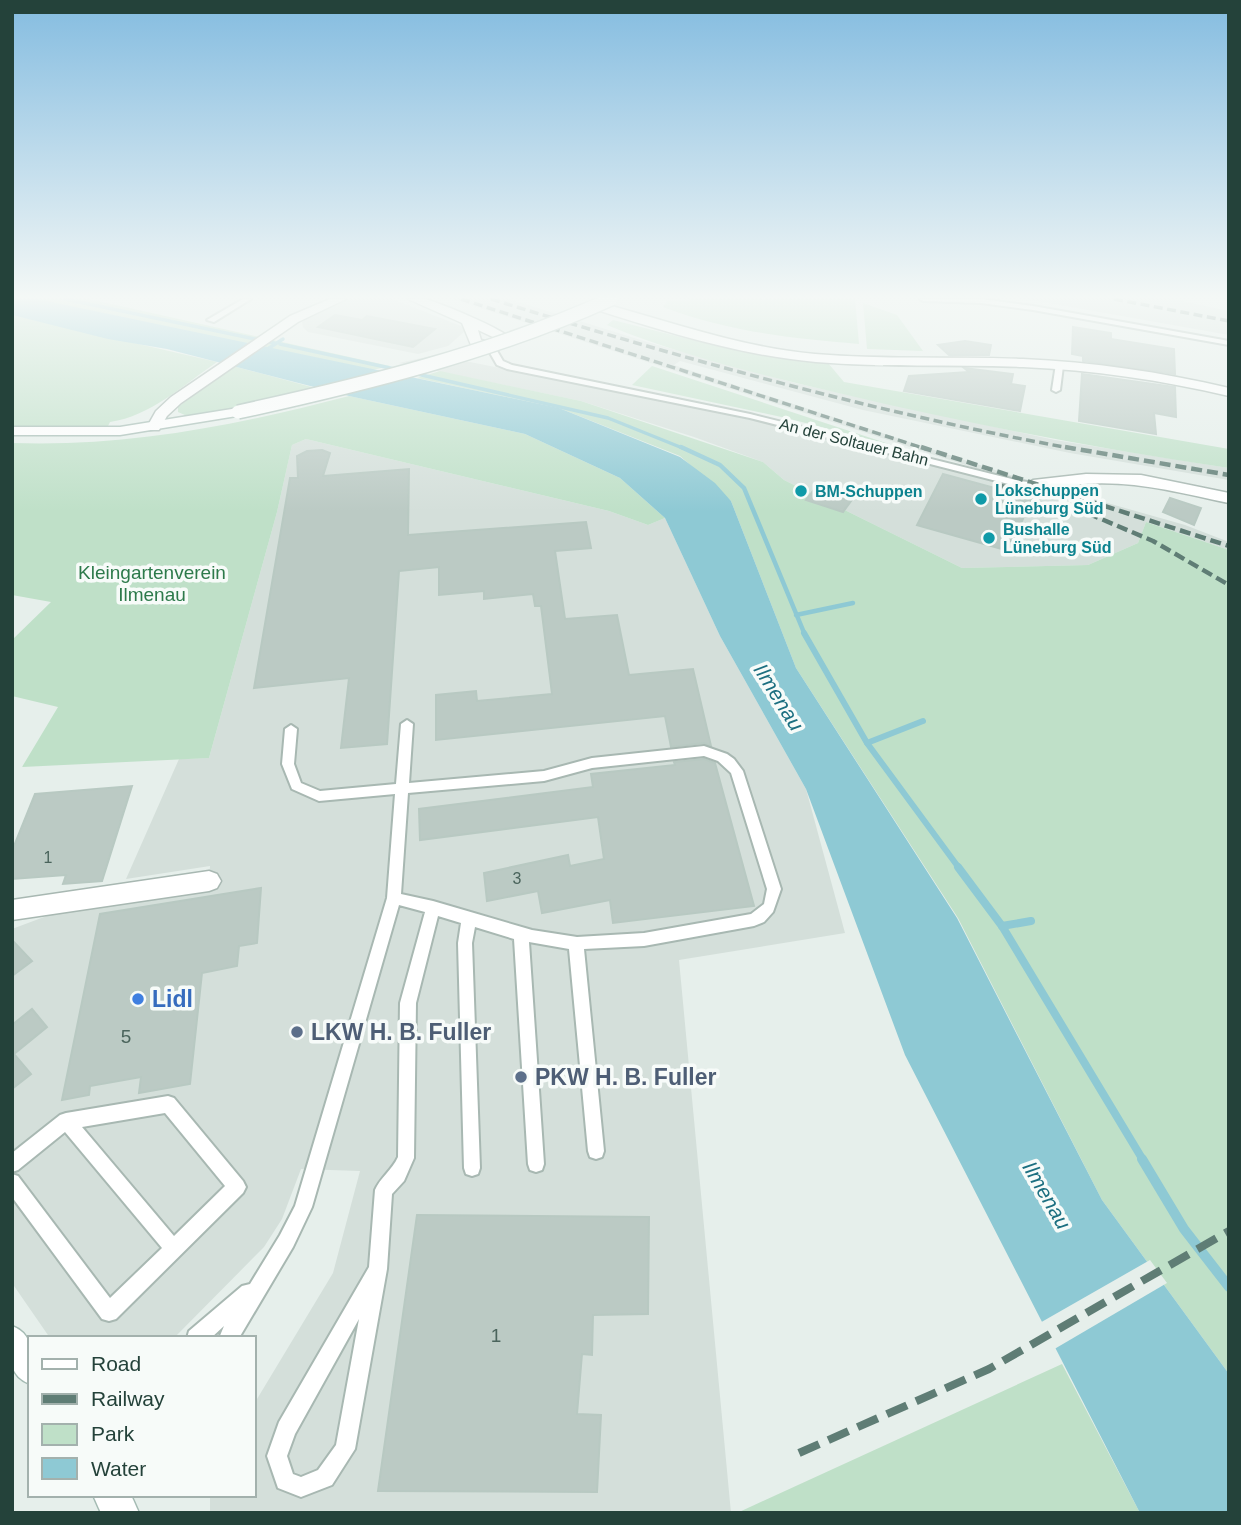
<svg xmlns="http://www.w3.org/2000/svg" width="1241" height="1525" font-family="Helvetica,sans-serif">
	<rect width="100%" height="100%" fill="#e6efeb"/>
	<g fill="#d4dfda">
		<polygon points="348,299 392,299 461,326 465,331 448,346 418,354 308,332 303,327 302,322 307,316"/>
		<polygon points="452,299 509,299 647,342 795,383 1055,440 1229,468 1229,480 1070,453 863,410 680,361 674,365 1026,480 1185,525 1229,542 1229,550 1146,522 1138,543 1088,565 962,568 784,480 763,462 694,437 581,401 399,363 435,355 753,419 917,462 984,477 1012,480"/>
		<polygon points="1026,299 1173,299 1229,311 1229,335"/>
		<polygon points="306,439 609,511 648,525 665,518 720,636 806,789 845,933 679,960 731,1513 210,1513 210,1495 254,1495 254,1404 333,1273 360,1171 301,1169 282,1219 264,1247 174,1338 50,1338 12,1283 12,929 68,908 209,881 210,866 126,879 179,759 209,758 277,512 292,445"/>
	</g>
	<g fill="#bfe0c8">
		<polygon points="36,299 89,299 390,366 368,371"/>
		<path d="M692,299H855L859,344C788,338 730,332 663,307L667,301Z"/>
		<polygon points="863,303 897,315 923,351 867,349"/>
		<path d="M12,315L217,362C183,385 151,416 110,422L108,426L12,427Z"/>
		<path d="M613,320L720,347L828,363L844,382L1229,449V468C1100,449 974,425 847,395C766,376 684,357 607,325Z"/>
		<polygon points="233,366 319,389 199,415 187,416 178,412 178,407"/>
		<polygon points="652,366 892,445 786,418 632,385"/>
		<polygon points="440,371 581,401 763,462 784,480 962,568 1088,565 1138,543 1146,522 1229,550 1229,1374 1102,1200 958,918 796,668 731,501 680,456 559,408 417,378"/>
		<path d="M349,396L525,434L620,478L665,518L648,525L609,511L306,439L292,445L277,512L209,758L22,767L58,707L12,696V640L51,602L12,595V443C128,447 238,425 349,396Z"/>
		<polygon points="1062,1364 1140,1513 737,1513"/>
	</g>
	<polygon fill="#8ec9d4" points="12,299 37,299 559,408 680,457 715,483 731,501 796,668 957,918 1102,1200 1229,1374 1229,1513 1140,1513 905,1055 806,789 720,636 665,518 620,478 525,434 349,396 167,349 108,339 12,315"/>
	<polygon fill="#e6efeb" points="1150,1260 1167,1283 1051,1351 1038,1324"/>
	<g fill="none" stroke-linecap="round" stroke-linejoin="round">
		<g stroke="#8ec9d4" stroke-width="3.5">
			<polyline points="65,299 274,343"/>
			<polyline points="280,344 399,370"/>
			<polyline points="263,352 283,339"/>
			<polyline points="413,373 608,418 685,449"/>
		</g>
		<g stroke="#8ec9d4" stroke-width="4.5">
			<polyline points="681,447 720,465 744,488 805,635"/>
			<polyline points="796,615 853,603"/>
		</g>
		<g stroke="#8ec9d4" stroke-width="6">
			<polyline points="804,633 867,743 959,868"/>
			<polyline points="867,743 923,721"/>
		</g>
		<g stroke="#8ec9d4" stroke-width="8">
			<polyline points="958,867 1002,926 1143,1160"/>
			<polyline points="1002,926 1031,921"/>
		</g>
		<polyline stroke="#8ec9d4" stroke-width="10" points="1142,1159 1184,1229 1229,1287"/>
	</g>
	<g fill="#bbcac4" stroke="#b8c9c2" stroke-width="2">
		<polygon points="335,315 362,320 367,316 435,329 413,347 318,327"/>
		<polygon points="1073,327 1111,333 1111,339 1174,349 1175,374 1083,361 1083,356 1072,354"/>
		<polygon points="965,341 991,345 989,355 949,355 938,345"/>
		<polygon points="964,368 1013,374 1011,384 1025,386 1020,411 904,391 909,376 969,372"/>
		<polygon points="1082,374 1175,387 1176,417 1154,413 1156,434 1079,421"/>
		<polygon points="322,450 330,453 323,476 409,469 408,535 586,522 591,548 555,551 565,619 617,615 629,675 693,669 711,746 704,743 671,747 665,716 436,740 436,695 476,691 477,701 552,694 541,606 535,606 533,594 484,599 484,591 439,595 439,567 399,571 387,744 341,748 349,678 254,688 290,478 298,478 297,456 307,451"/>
		<polygon points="943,474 1032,498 1009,551 917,525"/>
		<polygon points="817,486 854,497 843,512 806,500"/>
		<polygon points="1170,498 1201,508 1194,525 1163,512"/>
		<polygon points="704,759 715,763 754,906 613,923 610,900 542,913 538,891 487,901 484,873 568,855 570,866 604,859 598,817 420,840 419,809 593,787 591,774 675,765 674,762"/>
		<polygon points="132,786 102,881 63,884 66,875 12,879 12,851 35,794"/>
		<polygon points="261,888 257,943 239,946 237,966 202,973 190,1084 139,1093 141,1077 90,1086 89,1095 62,1100 100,914"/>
		<polygon points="12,940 32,961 12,976"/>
		<polygon points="32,1009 47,1027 14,1054 31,1074 12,1089 12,1025"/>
		<polygon points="417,1215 649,1217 648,1314 593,1315 592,1355 582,1354 577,1414 601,1415 597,1492 378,1491"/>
	</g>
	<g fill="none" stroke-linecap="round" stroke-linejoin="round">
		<g stroke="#a8b8b2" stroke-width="4">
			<g id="lane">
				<polygon points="243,299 251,299 214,322 207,320"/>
				<polygon points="920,299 981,299 1033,306 1229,341 1229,345 1033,310 981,303 923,301"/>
				<polygon points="487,344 493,344 503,361 512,365 750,414 1020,481 1036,483 1038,485 1033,488 1020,487 750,418 507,369 497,365 486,346"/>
				<polygon points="1056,364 1063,366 1060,390 1056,392 1052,390"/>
				<path d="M407,720L413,724L409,783L544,771L592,758L704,746L727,754L734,759L743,771L781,889L773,912L764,922L754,926L644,946L584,949L604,1151L602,1157L596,1159L590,1157L588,1151L569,949L529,942L544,1164L542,1170L536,1172L530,1170L528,1164L514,939L475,927L472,943L480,1168L478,1174L472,1176L466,1174L464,1168L458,943L461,923L438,916L416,1003L414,1158L404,1181L392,1194L387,1269L355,1449L332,1485L301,1497L278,1488L267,1456L279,1422L369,1267L375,1190C380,1178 392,1170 398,1157L400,1003L425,912L399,905L312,1207L293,1247L239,1338H219L224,1326L211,1338H187L189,1331L242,1286L250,1284L280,1235L295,1206L387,898L395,794L319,801L292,789L282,764L285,729L291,725L297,729L294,764L301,783L320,791L396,784L401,724ZM704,756L718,761L731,773L767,889L764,904L751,914L644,933L577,937L532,930L433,901L401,894L408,793L544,781L592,768ZM359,1319L336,1445L318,1470L301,1477L293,1474L287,1456L295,1434Z"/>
				<path d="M168,1096L174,1098L243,1181L246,1187L243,1193L116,1319L109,1321L102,1319L12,1197V1174L18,1176L110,1298L162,1248L65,1132L18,1170L12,1172V1153L60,1115L66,1113ZM165,1113L225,1186L174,1236L82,1127Z"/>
			</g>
		</g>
		<g stroke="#a8b8b2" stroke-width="3">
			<g id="street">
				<polygon points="330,299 346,299 298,322 181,403 167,416 159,430 149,430 147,427 156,411 171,397 290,316"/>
				<path d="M408,299C413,299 420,298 425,299C440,303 501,328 510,338L506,345L490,350L471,345L462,323ZM478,330L497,339L490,342L481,340Z"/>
				<path d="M598,302C671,322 739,347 815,354C884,360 954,356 1023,359C1093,362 1161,372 1229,388V396C1161,380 1093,370 1023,367C954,364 885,368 816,362C739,355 666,332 594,309V303Z"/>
				<path d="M1086,474L1141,475L1229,493V503C1181,493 1133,480 1083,484C1068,485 1036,496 1025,485L1033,480Z"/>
				<polygon points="209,871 217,874 221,881 217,888 209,891 12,920 12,900"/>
			</g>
		</g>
		<g stroke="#a4bbb3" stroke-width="3">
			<g id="secondary">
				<polygon points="238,408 243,409 243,415 120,435 12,435 12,427 120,427"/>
				<path d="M12,1326C38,1336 30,1361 30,1384C4,1374 12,1350 12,1326Z"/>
				<polygon points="93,1495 131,1495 139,1513 101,1513"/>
			</g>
		</g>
		<use href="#lane" fill="#fff" fill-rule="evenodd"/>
		<use href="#street" fill="#fff" fill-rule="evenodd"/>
		<use href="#secondary" fill="#fff" fill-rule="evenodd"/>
		<g stroke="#5f7d75" stroke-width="3.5" stroke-dasharray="9 4.5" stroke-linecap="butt">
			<polyline points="461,299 926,449"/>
			<path d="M491,299C684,359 876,413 1075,449"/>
			<polyline points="1114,299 1229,321"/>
		</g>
		<g stroke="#5f7d75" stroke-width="4.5" stroke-dasharray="11 5" stroke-linecap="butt">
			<polyline points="921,447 1229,546"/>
			<polyline points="1065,447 1229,475"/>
			<polyline points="994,484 1026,493"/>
			<polyline points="1073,507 1153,541 1229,585"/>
		</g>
		<polyline stroke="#5f7d75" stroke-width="8" stroke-dasharray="22 10" stroke-linecap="butt" points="799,1453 989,1369 1229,1231"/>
		<g stroke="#a4bbb3" stroke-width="16" stroke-linecap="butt">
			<path id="secondary-bridge" d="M238,412C362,385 495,352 611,299"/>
		</g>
		<use href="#secondary-bridge" stroke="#fff" stroke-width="13"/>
	</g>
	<linearGradient id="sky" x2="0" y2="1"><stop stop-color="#84bce0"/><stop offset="0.58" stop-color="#f4f8f6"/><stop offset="1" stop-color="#f4f8f6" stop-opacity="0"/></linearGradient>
	<rect width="1241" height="512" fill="url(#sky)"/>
	<g fill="#0f9aa8" stroke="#f7fbf9" stroke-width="2.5">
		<circle cx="801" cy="491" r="7"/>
		<circle cx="981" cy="499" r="7"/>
		<circle cx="989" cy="538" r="7"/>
	</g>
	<circle fill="#3f7fe0" stroke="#f7fbf9" stroke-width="2.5" cx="138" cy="999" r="7"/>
	<g fill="#5c6f8a" stroke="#f7fbf9" stroke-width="2.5">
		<circle cx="297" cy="1032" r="7"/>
		<circle cx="521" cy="1077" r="7"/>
	</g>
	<g text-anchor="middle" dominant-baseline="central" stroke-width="7" stroke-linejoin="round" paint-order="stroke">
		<g font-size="16" fill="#24423a" stroke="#f7fbf9">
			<text transform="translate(854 442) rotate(14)">An der Soltauer Bahn</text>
		</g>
		<g font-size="16" font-weight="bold" fill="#0d838f" stroke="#f7fbf9" text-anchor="start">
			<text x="995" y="490">Lokschuppen<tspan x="995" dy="18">Lüneburg Süd</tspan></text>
			<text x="815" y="491">BM-Schuppen</text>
			<text x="1003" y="529">Bushalle<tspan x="1003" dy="18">Lüneburg Süd</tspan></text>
		</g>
		<g font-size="16" fill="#4a645c">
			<text x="48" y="857">1</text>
			<text x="517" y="878">3</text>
		</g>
		<g font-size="19" fill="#2d7a4b" stroke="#f7fbf9">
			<text x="152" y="572">Kleingartenverein<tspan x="152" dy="22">Ilmenau</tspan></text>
		</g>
		<g font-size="19" fill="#4a645c">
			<text x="126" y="1036">5</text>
			<text x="496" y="1335">1</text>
		</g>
		<g font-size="21" font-style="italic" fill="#1c6f80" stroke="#f7fbf9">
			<text transform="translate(779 697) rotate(58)">Ilmenau</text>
			<text transform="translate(1047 1195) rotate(60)">Ilmenau</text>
		</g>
		<g font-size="23" font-weight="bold" fill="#366cbe" stroke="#f7fbf9" text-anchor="start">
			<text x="152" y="999">Lidl</text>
		</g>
		<g font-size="23" font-weight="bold" fill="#4e5e75" stroke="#f7fbf9" text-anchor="start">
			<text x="311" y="1032">LKW H. B. Fuller</text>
			<text x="535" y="1077">PKW H. B. Fuller</text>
		</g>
	</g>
	<rect width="1241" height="1525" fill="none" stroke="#24423a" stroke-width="28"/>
	<rect x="28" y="1336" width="228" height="161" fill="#f7fbf9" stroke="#a3b1ad" stroke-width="2"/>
	<rect x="42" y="1359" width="35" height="10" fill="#ffffff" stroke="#a3b1ad" stroke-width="2"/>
	<text x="91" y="1371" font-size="21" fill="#24423a">Road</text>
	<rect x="42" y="1394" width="35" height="10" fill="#5f7d75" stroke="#a3b1ad" stroke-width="2"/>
	<text x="91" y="1406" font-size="21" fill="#24423a">Railway</text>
	<rect x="42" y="1424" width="35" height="21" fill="#bfe0c8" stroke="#a3b1ad" stroke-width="2"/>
	<text x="91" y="1441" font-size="21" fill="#24423a">Park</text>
	<rect x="42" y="1458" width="35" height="21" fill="#8ec9d4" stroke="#a3b1ad" stroke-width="2"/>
	<text x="91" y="1476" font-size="21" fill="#24423a">Water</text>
</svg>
